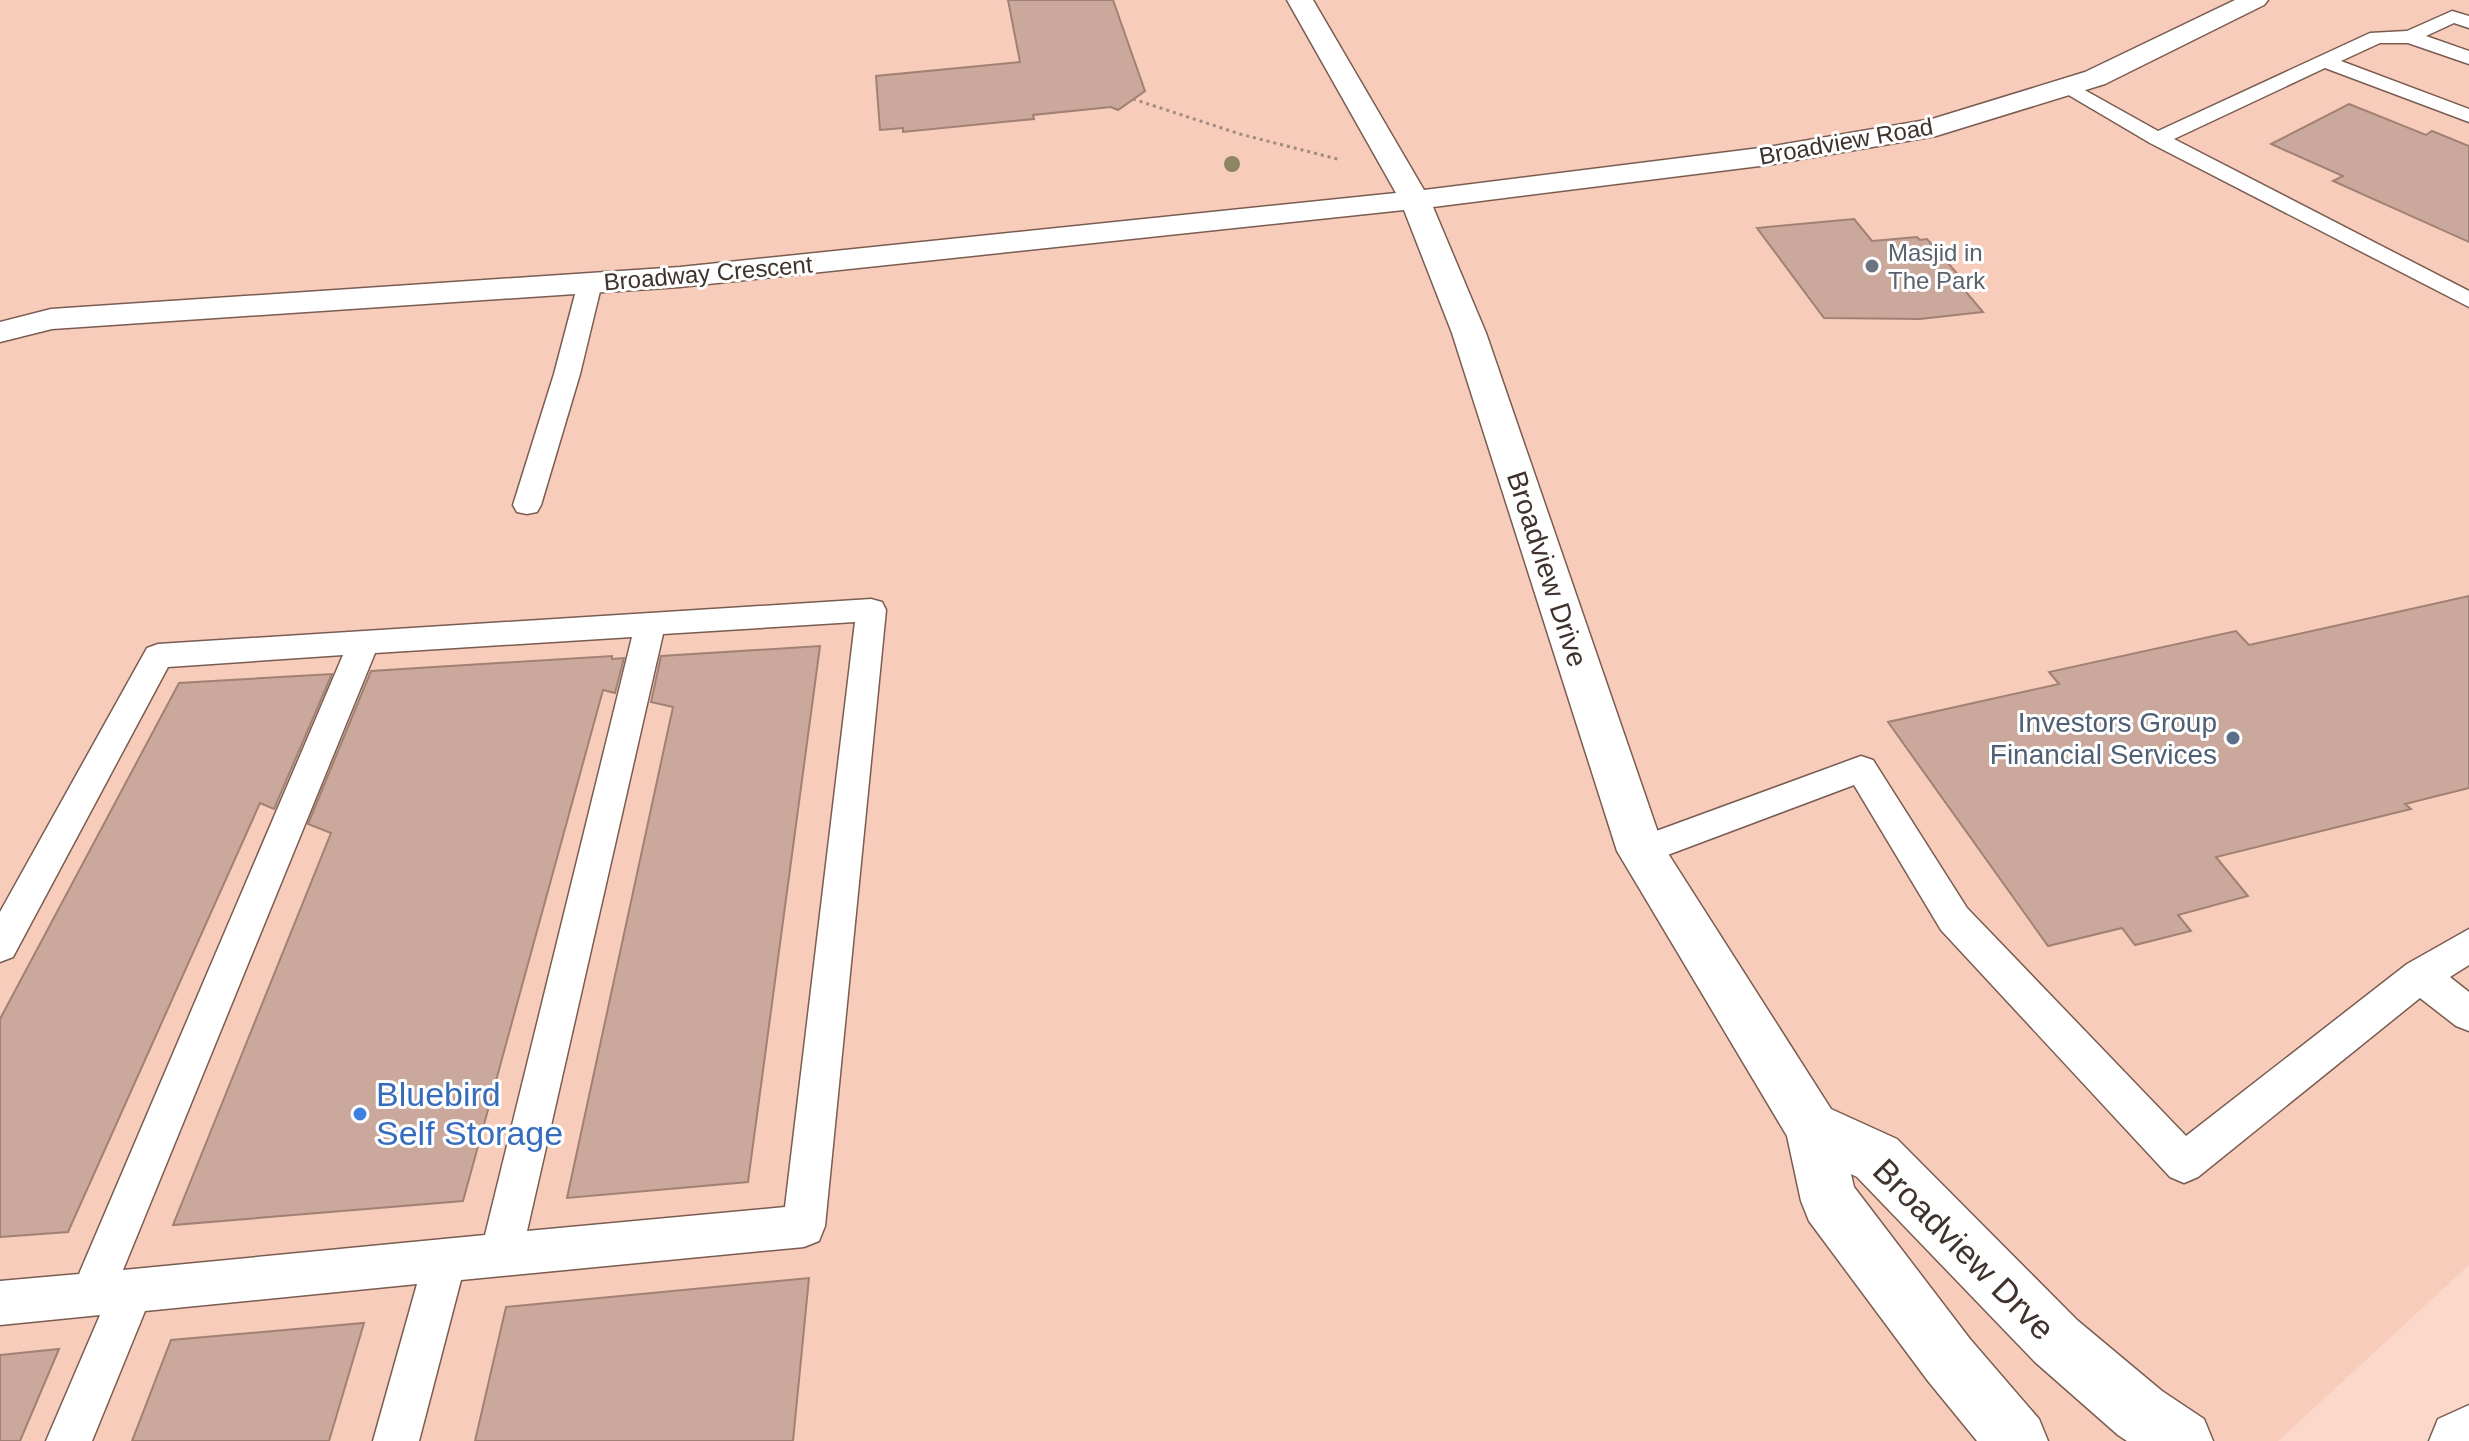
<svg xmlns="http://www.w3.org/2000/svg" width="2469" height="1441" font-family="Helvetica,sans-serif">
	<rect width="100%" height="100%" fill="#fbd8ca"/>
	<polygon fill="#f7ccbb" points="0,0 2469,0 2469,1265 2278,1441 0,1441"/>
	<g fill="#caa89b" stroke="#a18174" stroke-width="2">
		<polygon points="1008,0 1113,0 1145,91 1118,110 1111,107 1033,115 1034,119 903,132 903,128 880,130 876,76 1020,62"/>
		<polygon points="2349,104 2426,135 2432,131 2469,146 2469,242 2333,181 2343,176 2271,144"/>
		<polygon points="1854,219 1872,241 1917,237 1920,240 1927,239 1968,286 1961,286 1983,312 1920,319 1824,318 1757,228"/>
		<polygon points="2469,596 2469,788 2405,804 2411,809 2216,857 2248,896 2178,915 2191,931 2135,945 2122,928 2048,946 1888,722 2059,684 2049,672 2236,631 2249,645"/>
		<polygon points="820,646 748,1182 567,1198 673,707 651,702 661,656"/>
		<polygon points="612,656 612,659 624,658 615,693 603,690 463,1201 173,1225 331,833 308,824 371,671"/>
		<polygon points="332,674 274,809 260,803 68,1232 0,1237 0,1019 179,683"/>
		<polygon points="809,1278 793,1441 475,1441 506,1307"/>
		<polygon points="364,1323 329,1441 132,1441 171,1340"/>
		<polygon points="59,1349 20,1441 0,1441 0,1355"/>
	</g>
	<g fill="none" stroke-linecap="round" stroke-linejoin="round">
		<g stroke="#7a5c50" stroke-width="3">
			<g id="service">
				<polygon points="2452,11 2469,16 2469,28 2454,23 2426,36 2469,51 2469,64 2408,43 2380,43 2341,61 2469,109 2469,122 2325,68 2174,139 2469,291 2469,307 2150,143 2055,87 2065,81 2072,83 2158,131 2370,33 2407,31"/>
				<polygon points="590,276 598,278 602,283 580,374 541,505 537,512 527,514 517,512 513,505 554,374 578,283 582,278"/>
				<path d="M871,599L882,602L886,610L825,1226L819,1241L804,1247L461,1280L419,1441H373L417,1284L145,1311L92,1441H46L100,1315L0,1325V1281L79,1274L343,655L168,667L13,957L0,962V912L147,648L158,644ZM855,622L785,1207L527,1231L663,634ZM632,637L485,1235L123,1270L375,653Z"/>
				<polygon points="1861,756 1873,760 1967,908 2186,1136 2407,964 2469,929 2469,965 2450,977 2469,992 2469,1031 2456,1026 2420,998 2198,1177 2184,1183 2170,1177 1941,930 1854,785 1641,865 1629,861 1624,851 1629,841"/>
			</g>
		</g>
		<g stroke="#7a5c50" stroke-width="3">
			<polygon id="minor" points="1287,0 1313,0 1424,190 1768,147 1932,119 2085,72 2235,0 2268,0 2264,5 2105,84 1936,136 1768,165 1433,207 1486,333 1662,844 1831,1109 1897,1139 2077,1320 2162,1391 2204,1419 2213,1441 2127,1441 2118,1435 2035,1362 1857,1177 1851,1174 1854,1187 1970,1339 2039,1419 2048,1441 1977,1441 1928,1381 1809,1221 1801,1201 1787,1136 1617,851 1452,333 1404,210 680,287 52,329 0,342 0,322 51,309 680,267 1396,193"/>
		</g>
		<g stroke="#7a5c50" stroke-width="3">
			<polygon id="tertiary" points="2469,1405 2469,1441 2429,1441 2438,1419"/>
		</g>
		<polyline stroke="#a28a80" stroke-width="3" stroke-dasharray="3 4" stroke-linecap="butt" points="1133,99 1240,134 1341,160"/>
		<use href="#service" fill="#fff" fill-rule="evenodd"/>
		<use href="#minor" fill="#fff" fill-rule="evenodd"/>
		<use href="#tertiary" fill="#fff" fill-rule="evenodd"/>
	</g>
	<circle fill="#8e8662" cx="1232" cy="164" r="8"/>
	<circle fill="#6b7280" stroke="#fff" stroke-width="3" cx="1872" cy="266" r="8"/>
	<circle fill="#5c6f8a" stroke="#fff" stroke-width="3" cx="2233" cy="738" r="8"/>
	<circle fill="#3f7fe0" stroke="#fff" stroke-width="3" cx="360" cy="1114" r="8"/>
	<g text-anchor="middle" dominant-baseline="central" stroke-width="6" stroke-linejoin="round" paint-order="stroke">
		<g font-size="24" fill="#3f322c" stroke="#fff">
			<text transform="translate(1846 141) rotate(-10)">Broadview Road</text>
			<text transform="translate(708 273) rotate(-5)">Broadway Crescent</text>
		</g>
		<g font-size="24" fill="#5b616d" stroke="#fff" text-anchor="start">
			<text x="1888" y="252">Masjid in<tspan x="1888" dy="28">The Park</tspan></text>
		</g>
		<g font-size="28" fill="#3f322c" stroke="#fff">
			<text transform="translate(1547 569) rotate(72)">Broadview Drive</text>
		</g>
		<g font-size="28" fill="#4e5e75" stroke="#fff" text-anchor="end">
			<text x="2217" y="722">Investors Group<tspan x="2217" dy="32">Financial Services</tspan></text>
		</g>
		<g font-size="34" fill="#366cbe" stroke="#fff" text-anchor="start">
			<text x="376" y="1094">Bluebird<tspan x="376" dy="39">Self Storage</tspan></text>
		</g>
		<g font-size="34" fill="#3f322c" stroke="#fff">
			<text transform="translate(1964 1249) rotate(45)">Broadview Drve</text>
		</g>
	</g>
</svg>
